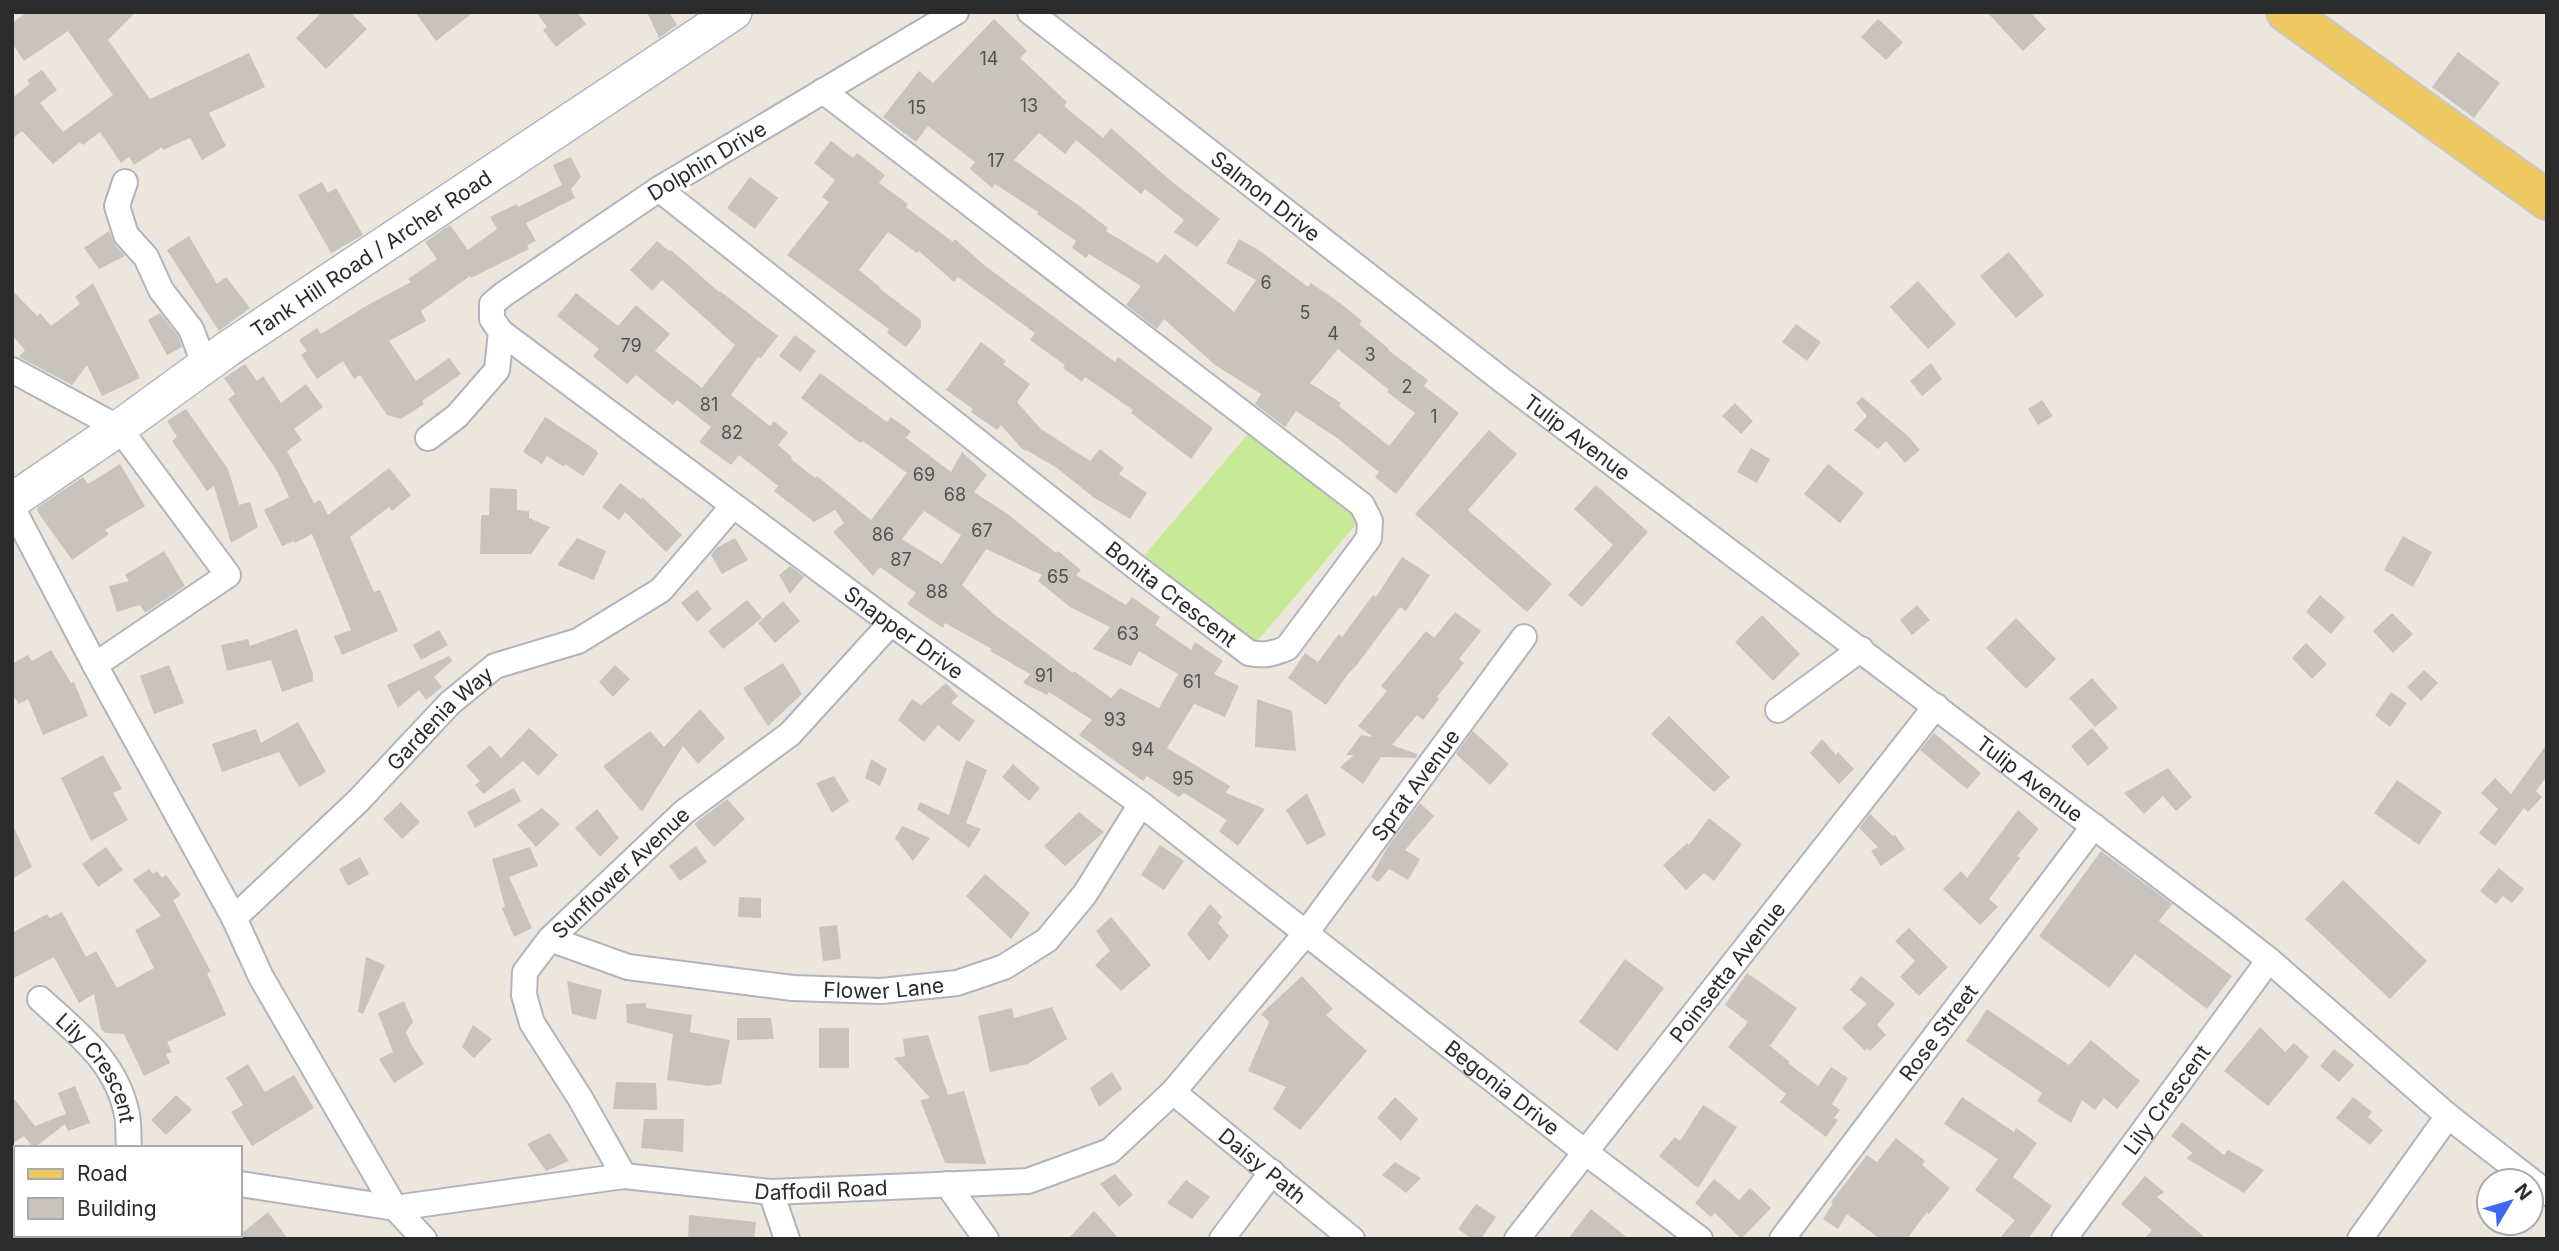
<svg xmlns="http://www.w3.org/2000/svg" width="2559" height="1251" font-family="Inter,sans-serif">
	<rect width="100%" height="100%" fill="#ede6dd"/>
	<polygon fill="#c8e997" points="1249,433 1353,514 1358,522 1255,644 1142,558"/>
	<g fill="#c8c3bd" fill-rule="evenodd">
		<polygon points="27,12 136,12 108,40 150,99 249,53 265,87 209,113 226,146 202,160 190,138 163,150 162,147 134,165 129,157 121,163 100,132 83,145 80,142 53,164 22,131 12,139 12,98 30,84 27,80 42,70 57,90 40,103 63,132 113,95 68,31 24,61 12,43 12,23"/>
		<polygon points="322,12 350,12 367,29 326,69 296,38"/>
		<polygon points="415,12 474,12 436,41"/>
		<polygon points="536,12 577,12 586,24 556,47 543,30 547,27"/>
		<polygon points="647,12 669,12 677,25 659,38"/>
		<polygon points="1987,12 2030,12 2046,29 2023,51"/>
		<path d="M994,19L1027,51L1020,58L1067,102L1064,106L1103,138L1111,128L1171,181L1220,219L1197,247L1174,232L1184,220L1145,189L1141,194L1076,140L1065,154L1039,133L1014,160L1078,205L1108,228L1106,231L1158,263L1165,254L1234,312L1256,280L1226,263L1239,239L1260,251L1308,287L1311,283L1340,303L1362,321L1359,324L1389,349L1388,350L1428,380L1424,386L1459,413L1396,494L1375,477L1379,472L1337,438L1296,411L1285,427L1255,404L1261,394L1215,365L1164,319L1157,329L1126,305L1141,286L1089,254L1086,258L1072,248L1076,241L1037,214L1038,212L995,184L992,188L970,169L975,162L928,126L916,142L883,117L919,71L933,83ZM1338,349L1389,390L1387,392L1415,413L1389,446L1339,406L1341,403L1310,383Z"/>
		<polygon points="1878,19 1903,42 1886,60 1861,37"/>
		<polygon points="2458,52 2500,83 2474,118 2432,87"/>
		<polygon points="831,141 853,158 857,153 885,175 879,183 908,204 906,207 953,242 955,239 984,265 1115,362 1118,357 1213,428 1191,459 1131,413 1133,410 1085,377 1082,382 1063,368 1065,365 1030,340 1035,333 958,277 954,282 919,251 917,253 888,232 859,270 880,287 879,288 921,320 921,327 906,347 887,333 889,329 787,255 829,202 822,197 835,180 814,163"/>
		<polygon points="571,157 581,177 571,189 575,198 526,223 536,241 527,245 529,249 471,278 470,276 421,311 426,321 389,341 416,381 449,358 461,374 422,401 424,404 401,419 387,415 360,375 354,379 343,361 317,379 301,355 307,351 299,340 317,328 321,334 366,306 411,282 408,279 437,259 425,242 450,225 468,250 497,229 490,217 517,204 518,207 562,185 553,165"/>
		<polygon points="750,177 778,198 755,229 727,208"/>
		<polygon points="322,182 328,193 336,188 363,235 331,253 298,195"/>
		<polygon points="109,231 115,245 125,256 99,269 84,248"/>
		<polygon points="189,236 217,284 226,277 250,308 219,331 167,250"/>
		<path d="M657,241L669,251L671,250L719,292L720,291L778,336L761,358L758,357L731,395L770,426L774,421L788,433L778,445L792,457L791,459L815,478L817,476L871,520L907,473L863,441L860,443L801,398L820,373L887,422L891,417L911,431L906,438L951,472L962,452L987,475L974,492L1009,515L1056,553L1058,551L1081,570L1076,575L1126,605L1132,597L1160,617L1155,625L1191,650L1195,642L1223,661L1214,674L1239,686L1225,717L1194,704L1167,748L1230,786L1226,793L1265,809L1238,846L1219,831L1227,820L1184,793L1179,797L1147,776L1143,781L1079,735L1092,720L1049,692L1047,695L1023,683L1030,674L990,651L992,649L945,623L943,628L907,604L916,593L880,567L873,576L833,532L844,523L835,510L814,522L774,491L778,486L739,455L731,465L699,442L711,427L677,400L673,405L636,375L627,384L593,356L599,349L557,316L576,293L618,326L636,305L670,334L655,351L702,388L735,345L662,280L652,291L630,270ZM924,511L961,535L942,564L902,539ZM986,549L1042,575L1038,581L1070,607L1110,627L1093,649L1131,666L1139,651L1178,674L1159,708L1120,688L1111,698L1074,671L1073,673L995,615L962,585Z"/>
		<polygon points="2009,252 2044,295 2016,318 1980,276"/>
		<polygon points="1918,281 1956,324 1928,349 1890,307"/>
		<polygon points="93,283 140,378 102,396 87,365 72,385 19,357 25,350 12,335 12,290 37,316 40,313 51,326 80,304 75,297"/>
		<polygon points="160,313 178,336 182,347 167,355 148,320"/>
		<polygon points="1796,324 1821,342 1807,361 1782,342"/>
		<polygon points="795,335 816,351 800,372 779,356"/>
		<polygon points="981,342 1006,361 1003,364 1030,384 1017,402 1041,429 1090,461 1100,449 1124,468 1119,474 1147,493 1130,519 1093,497 1057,468 1026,450 1024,451 1001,425 997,430 971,412 973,409 946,390"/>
		<polygon points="1931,363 1942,379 1922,396 1910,381"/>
		<polygon points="245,364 257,381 263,376 281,403 306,384 323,407 294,429 302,440 287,451 314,503 320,500 328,515 389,468 411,495 392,511 389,507 350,537 374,592 380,590 398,631 342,655 334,636 351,630 312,534 295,543 294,541 282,546 264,510 289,497 277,471 228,399 235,394 224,378"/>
		<polygon points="1862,397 1908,436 1920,450 1905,463 1886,441 1878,449 1854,430 1867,416 1856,403"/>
		<polygon points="2042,400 2053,416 2038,425 2028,409"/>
		<polygon points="1735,403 1753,421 1741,434 1722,416"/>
		<polygon points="186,409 228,469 239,505 250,502 258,527 231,543 214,486 207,491 172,441 177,437 167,421"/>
		<polygon points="545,417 596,450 598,454 583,476 565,464 564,467 547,456 542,464 523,452"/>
		<polygon points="1489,430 1517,454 1468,510 1552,584 1527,612 1415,514"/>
		<polygon points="1751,448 1770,459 1757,483 1737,472"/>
		<polygon points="120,464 145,506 105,530 109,534 72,560 37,511 38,507 83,477 88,484"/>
		<polygon points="1828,464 1864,493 1840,523 1804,494"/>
		<polygon points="620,483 641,499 642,497 682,535 666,552 625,512 619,520 602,507"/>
		<polygon points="1596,485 1648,532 1582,607 1568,595 1613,545 1574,509"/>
		<polygon points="490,488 517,489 517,510 529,511 529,518 550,527 531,554 480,554 481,515 489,515"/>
		<polygon points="2403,536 2432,552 2413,587 2384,570"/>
		<polygon points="577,538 606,551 594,580 557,565"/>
		<polygon points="735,538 748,560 722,574 711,555 716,548"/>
		<polygon points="164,551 185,586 145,613 140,605 117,612 109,586 129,581 125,575"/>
		<polygon points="1402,557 1430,575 1406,611 1400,607 1356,666 1348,674 1326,705 1288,678 1305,653 1318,662 1339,634 1342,637 1373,595 1376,597"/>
		<polygon points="790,566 804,577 790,594 779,575"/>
		<polygon points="697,590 712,609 697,622 681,603"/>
		<polygon points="2320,595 2345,617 2331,634 2306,612"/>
		<polygon points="747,600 762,618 723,649 708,631"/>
		<polygon points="783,601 800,621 775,643 758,623"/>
		<polygon points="1917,605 1930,620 1912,635 1900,620"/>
		<polygon points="1455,612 1481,631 1459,659 1464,663 1437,697 1439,699 1423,720 1417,715 1392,745 1417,754 1416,758 1381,757 1363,784 1340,767 1354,755 1346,755 1361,735 1373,737 1358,726 1387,691 1381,686 1426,631 1434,638"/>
		<polygon points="2392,613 2413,634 2393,653 2373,631"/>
		<polygon points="1762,615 1800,654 1773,681 1735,642"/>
		<polygon points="2016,618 2056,659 2026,689 1986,648"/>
		<polygon points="297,629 313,674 313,681 282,692 271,660 227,671 221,645 248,639 250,646"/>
		<polygon points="439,630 448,645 421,660 413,645"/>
		<polygon points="2306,643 2327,664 2312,679 2292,658"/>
		<polygon points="51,650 71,683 74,682 88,716 43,735 28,699 19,704 12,694 12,664 28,655 32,661"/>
		<polygon points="449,656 452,661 434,677 442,687 426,700 419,690 398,708 387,685"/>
		<polygon points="783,663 802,694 768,726 743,688"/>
		<polygon points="169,665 184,703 154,714 140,676"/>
		<polygon points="615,665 630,679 613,697 599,682"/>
		<polygon points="2424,670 2438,683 2421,701 2407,687"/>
		<polygon points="2092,678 2118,708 2095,727 2069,698"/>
		<polygon points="946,683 958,696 951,703 975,721 959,742 938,725 924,742 898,720 912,699 921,705"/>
		<polygon points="2391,692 2407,703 2390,727 2375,715"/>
		<polygon points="1257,699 1292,711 1296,751 1255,747"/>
		<polygon points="700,709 725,738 698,764 683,746 642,812 603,766 650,731 664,747"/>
		<polygon points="1669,716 1730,777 1714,792 1651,734"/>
		<polygon points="298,722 326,772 299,787 279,752 222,772 212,744 256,729 261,743"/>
		<polygon points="529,728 558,755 538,776 523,761 484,794 475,785 480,781 466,766 490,745 501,758"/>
		<polygon points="2092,728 2109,748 2088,766 2071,746"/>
		<polygon points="1473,731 1509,764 1490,785 1456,754"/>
		<polygon points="1934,733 1981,773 1967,789 1920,750"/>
		<polygon points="1822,739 1836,755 1838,752 1854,769 1839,784 1810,753"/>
		<polygon points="2547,744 2547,776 2536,791 2542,797 2528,812 2524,808 2495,846 2479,833 2498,809 2481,793 2495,778 2511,794"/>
		<polygon points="103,755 122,789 113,793 128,820 91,841 61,778"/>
		<polygon points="871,759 887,769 880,786 865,778"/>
		<polygon points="966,760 987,770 966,823 981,829 969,848 917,809 920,802 949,815"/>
		<polygon points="1013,764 1040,788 1029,801 1002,777"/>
		<polygon points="2168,768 2192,797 2176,811 2163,796 2144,814 2124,793"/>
		<polygon points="834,776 849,801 832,813 816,783"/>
		<polygon points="2397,780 2442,812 2419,845 2374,813"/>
		<polygon points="514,788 521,801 475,828 467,812"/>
		<polygon points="1307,793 1326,835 1307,845 1286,810"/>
		<polygon points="727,799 745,819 714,847 694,824"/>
		<polygon points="401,802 420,822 402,839 383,819"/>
		<polygon points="1420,803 1434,816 1405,850 1420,859 1408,880 1389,869 1378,882 1371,877 1387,848"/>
		<polygon points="542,808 560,824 536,847 517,825"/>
		<polygon points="597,809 619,838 600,857 575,828"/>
		<polygon points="2018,810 2039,829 2017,856 2020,858 1989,899 1998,907 1980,925 1943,889 1961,871 1967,878"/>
		<polygon points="1079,812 1104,832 1065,866 1044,846"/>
		<polygon points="1870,814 1893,836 1895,835 1905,849 1881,866 1871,851 1878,847 1859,828"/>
		<polygon points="1709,818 1742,844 1714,881 1704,873 1686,890 1663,865 1687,843 1689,845"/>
		<polygon points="12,823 32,867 12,879"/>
		<polygon points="902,826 930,838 913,861 895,838"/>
		<polygon points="1160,845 1184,861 1164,890 1141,875"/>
		<polygon points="696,846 707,862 680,881 669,866"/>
		<polygon points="106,847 123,870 98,887 82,864"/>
		<polygon points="530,847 538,866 509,877 532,928 514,937 502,908 505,907 492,859"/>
		<polygon points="2101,851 2172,904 2159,921 2232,976 2207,1009 2135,954 2109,988 2039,936"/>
		<polygon points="360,857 369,874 348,886 339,869"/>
		<polygon points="2499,868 2524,889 2512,903 2503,896 2496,904 2480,891"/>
		<polygon points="149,869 153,874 157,871 162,878 166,875 181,895 173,900 211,972 207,973 226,1015 167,1042 172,1052 166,1054 170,1063 144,1076 124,1034 105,1033 101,1029 94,994 79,1003 54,957 12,979 12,933 47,914 50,918 62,912 86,957 96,951 117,988 154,968 135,930 161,916 133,880"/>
		<polygon points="985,874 1030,913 1011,939 966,896"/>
		<polygon points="2343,880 2427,961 2390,999 2305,919"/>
		<polygon points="739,897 761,898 761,918 738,917"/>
		<polygon points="1210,904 1222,917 1218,923 1229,936 1209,961 1187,934"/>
		<polygon points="1111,917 1151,965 1121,991 1095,965 1110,951 1096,931"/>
		<polygon points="837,925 841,959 823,961 819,927"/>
		<polygon points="1909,928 1948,967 1919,996 1900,977 1915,961 1895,941"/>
		<polygon points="366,957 385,965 363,1014 358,1012"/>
		<polygon points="1625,959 1664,988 1617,1051 1579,1022"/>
		<polygon points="1747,973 1797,1008 1770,1046 1790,1062 1788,1063 1818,1086 1831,1067 1848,1078 1832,1104 1840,1110 1834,1118 1838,1120 1826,1137 1780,1102 1786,1094 1728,1047 1748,1022 1725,1005"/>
		<polygon points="1302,976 1333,1009 1326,1015 1367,1051 1300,1130 1273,1109 1286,1087 1248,1071 1269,1022 1261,1014"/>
		<polygon points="1861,976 1895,1004 1877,1025 1886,1035 1870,1051 1867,1048 1865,1051 1842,1028 1867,1004 1850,990"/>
		<polygon points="567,981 602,990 596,1020 572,1014"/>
		<polygon points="404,1001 413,1022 406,1032 411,1044 424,1064 394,1083 379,1059 393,1052 378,1013"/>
		<polygon points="646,1003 646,1008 692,1015 690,1032 730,1040 721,1084 708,1086 667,1080 673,1034 627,1023 626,1004"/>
		<polygon points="1052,1007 1067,1039 1028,1064 990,1072 978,1016 1012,1008 1014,1018"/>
		<polygon points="1987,1009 2069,1065 2091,1040 2140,1081 2117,1109 2104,1098 2095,1110 2082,1100 2071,1123 2037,1101 2042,1093 1966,1041"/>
		<polygon points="737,1018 771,1018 774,1039 737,1040"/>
		<polygon points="473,1025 492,1039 474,1058 462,1047"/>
		<polygon points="2260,1027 2285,1052 2294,1043 2309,1057 2268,1106 2224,1071"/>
		<rect x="819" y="1028" width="30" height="40"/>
		<polygon points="928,1035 948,1095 964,1091 986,1164 945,1163 920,1100 930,1098 894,1058 905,1056 903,1039"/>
		<polygon points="2334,1049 2354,1065 2339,1082 2320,1066"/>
		<polygon points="248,1064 265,1092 294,1075 314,1108 252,1146 231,1112 243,1105 226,1078"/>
		<polygon points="1112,1072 1122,1089 1099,1107 1090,1088"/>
		<polygon points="616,1082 656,1083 657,1110 613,1109"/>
		<polygon points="75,1086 90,1123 68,1131 65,1124 34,1148 24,1136 12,1144 12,1096 35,1126 66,1114 58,1093"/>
		<polygon points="176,1095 192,1110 166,1135 151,1120"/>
		<polygon points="1395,1097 1418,1119 1401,1141 1377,1118"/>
		<polygon points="1962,1097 2014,1132 2016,1128 2037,1143 2013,1177 2052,1206 2028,1239 1999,1239 2015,1220 1975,1190 1998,1159 1944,1124"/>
		<polygon points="2353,1097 2372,1112 2368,1117 2383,1130 2370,1145 2336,1118"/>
		<polygon points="1703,1105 1737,1127 1698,1188 1659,1156 1675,1137 1680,1141"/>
		<polygon points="644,1119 684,1119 683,1152 641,1148"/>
		<polygon points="2182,1122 2224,1155 2228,1150 2264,1170 2244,1193 2186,1158 2193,1153 2171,1136"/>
		<polygon points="550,1133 569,1161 546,1171 527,1144"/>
		<polygon points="1896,1138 1925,1161 1922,1165 1950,1188 1929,1214 1927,1212 1907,1239 1880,1239 1847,1214 1838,1229 1823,1219 1833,1203 1831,1202 1867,1155 1877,1162"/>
		<polygon points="1395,1162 1421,1178 1406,1193 1382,1175"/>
		<polygon points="1115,1174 1133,1195 1119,1207 1100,1184"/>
		<polygon points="2145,1176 2164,1192 2157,1197 2207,1239 2144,1239 2152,1230 2121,1204"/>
		<polygon points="1714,1179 1739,1200 1750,1188 1771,1208 1741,1239 1715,1213 1711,1217 1695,1203"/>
		<polygon points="1186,1180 1210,1197 1192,1219 1167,1203"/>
		<polygon points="1476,1204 1496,1217 1481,1239 1472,1239 1458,1229"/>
		<polygon points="1591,1209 1629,1239 1568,1239"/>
		<polygon points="1094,1211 1119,1239 1068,1239"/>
		<polygon points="268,1212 288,1239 233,1239 240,1235"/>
		<polygon points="689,1215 756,1222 754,1239 688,1239"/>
	</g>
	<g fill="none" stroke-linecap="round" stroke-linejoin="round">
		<g stroke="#b1b4be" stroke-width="28">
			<g id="street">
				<path id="s1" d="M956,12L659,189L504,294L492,304V319L501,332L891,623L1141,804L1585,1152L1700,1239"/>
				<path id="s2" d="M1030,12L1502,380L2223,924L2269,960L2448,1116L2547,1193"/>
				<polyline points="125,182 117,206 126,235 146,257 161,290 191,329 205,366"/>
				<path id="s3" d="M659,189L1136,567L1249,653C1264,656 1273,654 1287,648L1369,538L1370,521L1362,505L823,91"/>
				<polyline points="12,370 119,428 228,575 95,665"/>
				<polyline points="428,438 457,416 497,370 501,332"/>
				<polyline points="12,507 95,665 234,918 261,977 395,1208 424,1239"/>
				<polyline points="1778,710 1861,649"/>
				<path id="s4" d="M234,918L358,801L450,703L495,666L578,641L661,590L733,506"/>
				<path id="s5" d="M550,939L628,967L793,988L881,991L957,983L1004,967L1047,940L1085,894L1141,804"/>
				<path id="s6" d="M40,999C77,1033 117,1062 127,1115C129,1125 128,1137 129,1148"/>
				<path id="s7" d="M1173,1092L1352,1239"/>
				<polyline points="12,1173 16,1173"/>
				<path id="s8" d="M624,1176L580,1098L532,1023L524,995L525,972L550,939L684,812L790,734L891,623"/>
				<path id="s9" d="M240,1184L395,1208L624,1176L771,1192L1028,1181L1110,1151L1173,1092L1306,933L1524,637"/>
				<polyline points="947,1184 986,1239"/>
				<polyline points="771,1192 787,1239"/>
				<polyline points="179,1235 181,1239"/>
				<polyline points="105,1239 111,1235"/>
				<polyline points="1222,1239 1272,1172"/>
				<path id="s10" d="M1517,1239L1936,706"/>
				<path id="s11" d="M1782,1239L2094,826"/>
				<path id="s12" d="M2064,1239L2269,960"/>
				<polyline points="2360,1239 2448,1116"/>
			</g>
		</g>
		<g stroke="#b1b4be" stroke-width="38">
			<g id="secondary">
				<path id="s13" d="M12,501L119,428L229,348L734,12"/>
			</g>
		</g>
		<g stroke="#c8c8c8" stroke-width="42">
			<polyline id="primary" points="2286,12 2547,200"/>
		</g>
		<use href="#street" stroke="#fff" stroke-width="24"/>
		<use href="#secondary" stroke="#fff" stroke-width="35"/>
		<use href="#primary" stroke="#eec961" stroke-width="38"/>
	</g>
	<g text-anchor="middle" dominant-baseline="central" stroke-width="7" stroke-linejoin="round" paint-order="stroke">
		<g font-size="18" fill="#525150">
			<text x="989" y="58">14</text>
			<text x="1029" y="105">13</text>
			<text x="917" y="107">15</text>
			<text x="996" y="160">17</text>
			<text x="1266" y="282">6</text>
			<text x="1305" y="312">5</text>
			<text x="1333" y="333">4</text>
			<text x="631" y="345">79</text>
			<text x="1370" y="354">3</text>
			<text x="1407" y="386">2</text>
			<text x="709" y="404">81</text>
			<text x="1434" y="416">1</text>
			<text x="732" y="432">82</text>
			<text x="924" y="474">69</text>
			<text x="955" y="494">68</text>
			<text x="982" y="530">67</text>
			<text x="883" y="534">86</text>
			<text x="901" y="559">87</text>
			<text x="1058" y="576">65</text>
			<text x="937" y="591">88</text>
			<text x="1128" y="633">63</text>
			<text x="1044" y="675">91</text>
			<text x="1192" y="681">61</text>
			<text x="1115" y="719">93</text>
			<text x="1143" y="749">94</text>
			<text x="1183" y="778">95</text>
		</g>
		<g font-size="21" fill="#2b2b2b" stroke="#fff">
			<text transform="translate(707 161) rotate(-31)">Dolphin Drive</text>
			<text stroke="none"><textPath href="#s2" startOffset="299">Salmon Drive</textPath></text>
			<text stroke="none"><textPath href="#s13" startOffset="436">Tank Hill Road / Archer Road</textPath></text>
			<text stroke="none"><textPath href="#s2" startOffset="693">Tulip Avenue</textPath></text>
			<text stroke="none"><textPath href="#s3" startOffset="653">Bonita Crescent</textPath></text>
			<text stroke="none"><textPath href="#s1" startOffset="1082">Snapper Drive</textPath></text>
			<text stroke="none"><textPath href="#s4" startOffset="287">Gardenia Way</textPath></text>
			<text stroke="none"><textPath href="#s2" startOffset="1260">Tulip Avenue</textPath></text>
			<text stroke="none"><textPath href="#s9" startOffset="1358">Sprat Avenue</textPath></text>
			<text stroke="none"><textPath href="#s8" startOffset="369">Sunflower Avenue</textPath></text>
			<text stroke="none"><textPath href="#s10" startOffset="340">Poinsetta Avenue</textPath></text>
			<text stroke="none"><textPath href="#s5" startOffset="340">Flower Lane</textPath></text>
			<text stroke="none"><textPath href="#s11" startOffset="259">Rose Street</textPath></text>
			<text stroke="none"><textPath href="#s6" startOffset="91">Lily Crescent</textPath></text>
			<text stroke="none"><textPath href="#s1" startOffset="1834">Begonia Drive</textPath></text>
			<text stroke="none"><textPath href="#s12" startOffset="173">Lily Crescent</textPath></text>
			<text stroke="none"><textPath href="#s7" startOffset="116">Daisy Path</textPath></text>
			<text stroke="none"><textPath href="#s9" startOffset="586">Daffodil Road</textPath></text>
		</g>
	</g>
	<rect width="2559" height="1251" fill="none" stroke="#2b2b2b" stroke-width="28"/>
	<rect x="14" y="1146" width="228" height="91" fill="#ffffff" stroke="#aaaaaa" stroke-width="2"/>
	<rect x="28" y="1169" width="35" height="10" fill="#eec961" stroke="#aaaaaa" stroke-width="2"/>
	<text x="77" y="1181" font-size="21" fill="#2b2b2b">Road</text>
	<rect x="28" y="1198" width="35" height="21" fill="#c8c3bd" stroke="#aaaaaa" stroke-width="2"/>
	<text x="77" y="1216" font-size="21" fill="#2b2b2b">Building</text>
	<g transform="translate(2510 1202) rotate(52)"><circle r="33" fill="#ffffff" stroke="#aaaaaa" stroke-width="2"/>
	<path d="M0-5L12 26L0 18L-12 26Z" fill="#4167f6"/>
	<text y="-10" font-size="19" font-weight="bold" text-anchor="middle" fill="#2b2b2b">N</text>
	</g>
</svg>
